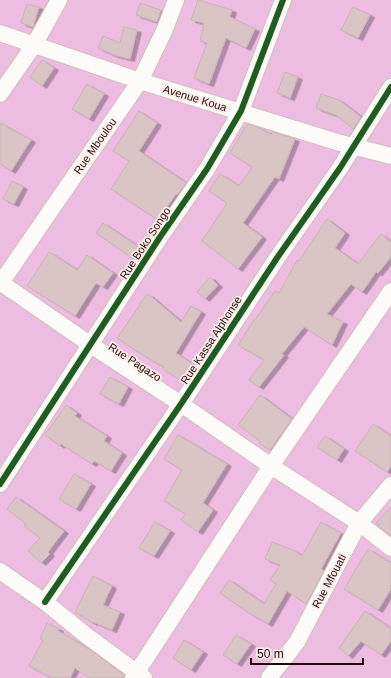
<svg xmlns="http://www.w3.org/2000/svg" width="391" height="678" font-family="Helvetica,sans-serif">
	<defs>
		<filter id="shadow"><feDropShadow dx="4.5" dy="2.5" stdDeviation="0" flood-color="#0004"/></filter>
	</defs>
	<rect width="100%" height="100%" fill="#f2e1de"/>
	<rect fill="#ecbce1" x="0" y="0" width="391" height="678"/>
	<g fill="#dac4c6" stroke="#cab5b6" filter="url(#shadow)">
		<polygon points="198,0 232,10 230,17 255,29 246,48 226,38 209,84 194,78 207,43 200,41 204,23 191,20"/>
		<polygon points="140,3 161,10 157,22 136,15"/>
		<polygon points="27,4 39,7 33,27 21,23"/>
		<polygon points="353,7 370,15 358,38 341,30"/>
		<polygon points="124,27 137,30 130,59 114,55 98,48 103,36 120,43"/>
		<polygon points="42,60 54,68 42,86 30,77"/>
		<polygon points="285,72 298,77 290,98 277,93"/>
		<polygon points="87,84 104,94 89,119 72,109"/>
		<polygon points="321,94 339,100 361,117 353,129 336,115 316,108"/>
		<polygon points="139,111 157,123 139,151 186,183 177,195 176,194 158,220 111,189 129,161 113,151"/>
		<polygon points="0,123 31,140 11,171 0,164"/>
		<polygon points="247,124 260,128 271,135 272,132 295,139 279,179 275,177 243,223 262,237 238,269 202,241 227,203 209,191 220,174 239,186 252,167 230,153"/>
		<polygon points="12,181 23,187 14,204 3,199"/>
		<polygon points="327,219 345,233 335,248 358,264 381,234 391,242 391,257 378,273 376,272 362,292 351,284 327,314 343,322 332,345 304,327 282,354 284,355 259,387 249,380 264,360 238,345 250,326 254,320 255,320 275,291 279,293 297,260 299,261"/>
		<polygon points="103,223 139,247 132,258 96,233"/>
		<polygon points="49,252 77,270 87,255 113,273 103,287 96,283 75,316 27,286"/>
		<polygon points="210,277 218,285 205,299 197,292"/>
		<polygon points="148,294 181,322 191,306 201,312 176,353 195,365 183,382 163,369 164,367 146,357 117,338 140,305 139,304"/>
		<polygon points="110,377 128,387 119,404 100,394"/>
		<polygon points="260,395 292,419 270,450 259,443 260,441 238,425"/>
		<polygon points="66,405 77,413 75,416 107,436 104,441 122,453 111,471 94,461 92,464 61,444 60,446 45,435"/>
		<polygon points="373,424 391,436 391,466 387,472 355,451"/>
		<polygon points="178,435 227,464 203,503 213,510 198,532 181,520 186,514 164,501 182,470 164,459"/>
		<polygon points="325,436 344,449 337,460 317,447"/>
		<polygon points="74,474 91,484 76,509 59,499"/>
		<polygon points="16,497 64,531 48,552 50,554 41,563 28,551 40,538 24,526 26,524 7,509"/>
		<polygon points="391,507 391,536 376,523"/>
		<polygon points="155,522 170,531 154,556 139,548"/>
		<polygon points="321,522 341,533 321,569 324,571 306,604 287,591 268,624 249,613 220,593 229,580 264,604 276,584 270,580 280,565 265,559 272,542 295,551 302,556"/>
		<polygon points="368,549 391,563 391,589 378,610 344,589"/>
		<polygon points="93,576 112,586 103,605 120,612 112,630 93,622 93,623 75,612"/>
		<polygon points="365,611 391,629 391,641 381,655 361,641 348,656 339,648"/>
		<polygon points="47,623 59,629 58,631 89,649 124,675 124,678 89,678 75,668 70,678 53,678 29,666 43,640 40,639"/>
		<polygon points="236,635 251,644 237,664 223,655"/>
		<polygon points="184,640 203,652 191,670 173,658"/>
	</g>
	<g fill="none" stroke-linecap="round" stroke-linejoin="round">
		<g stroke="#d3beba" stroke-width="18">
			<g id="street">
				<polyline points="0,33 140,81 337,142 391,156"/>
				<polyline points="0,94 34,45 59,0"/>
				<polyline points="0,282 91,345 181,404 271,466 359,523 391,548"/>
				<polyline points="0,284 140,81 165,29 176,0"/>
				<polyline points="0,484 160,237 207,169 241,111 283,0"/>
				<polyline points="0,571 45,602 87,636 144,678"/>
				<polyline points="45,602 181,404 277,258 340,168 391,87"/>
				<polyline points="133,678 271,466 391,291"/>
				<polyline points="269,678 297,642 359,523 391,485"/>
			</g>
		</g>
		<use href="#street" stroke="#fdfafa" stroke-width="16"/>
		<g stroke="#fcedea" stroke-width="8">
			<g id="cycleway">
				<polyline points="0,484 160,237 207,169 241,111 283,0"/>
				<polyline points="45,602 181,404 277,258 340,168 391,87"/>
			</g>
		</g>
		<use href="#cycleway" stroke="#1b5e20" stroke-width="6"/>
	</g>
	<g text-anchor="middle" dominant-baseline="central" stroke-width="3.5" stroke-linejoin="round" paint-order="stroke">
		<g font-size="11" fill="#230a08" stroke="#fcedea">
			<text transform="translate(195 98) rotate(17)">Avenue Koua</text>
			<text transform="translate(95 146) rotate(-55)">Rue Mboulou</text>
			<text transform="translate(145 243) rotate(-57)">Rue Boko Songo</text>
			<text transform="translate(211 340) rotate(-57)">Rue Kassa Alphonse</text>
			<text transform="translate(135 362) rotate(33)">Rue Pagazo</text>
			<text transform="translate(329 581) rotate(-62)">Rue Mfouati</text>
		</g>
	</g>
	<path d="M251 658v6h112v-6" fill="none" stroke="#230a08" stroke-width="2"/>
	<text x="257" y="658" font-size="12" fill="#230a08" stroke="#fcedea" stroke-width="3" paint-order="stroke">50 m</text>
</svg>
